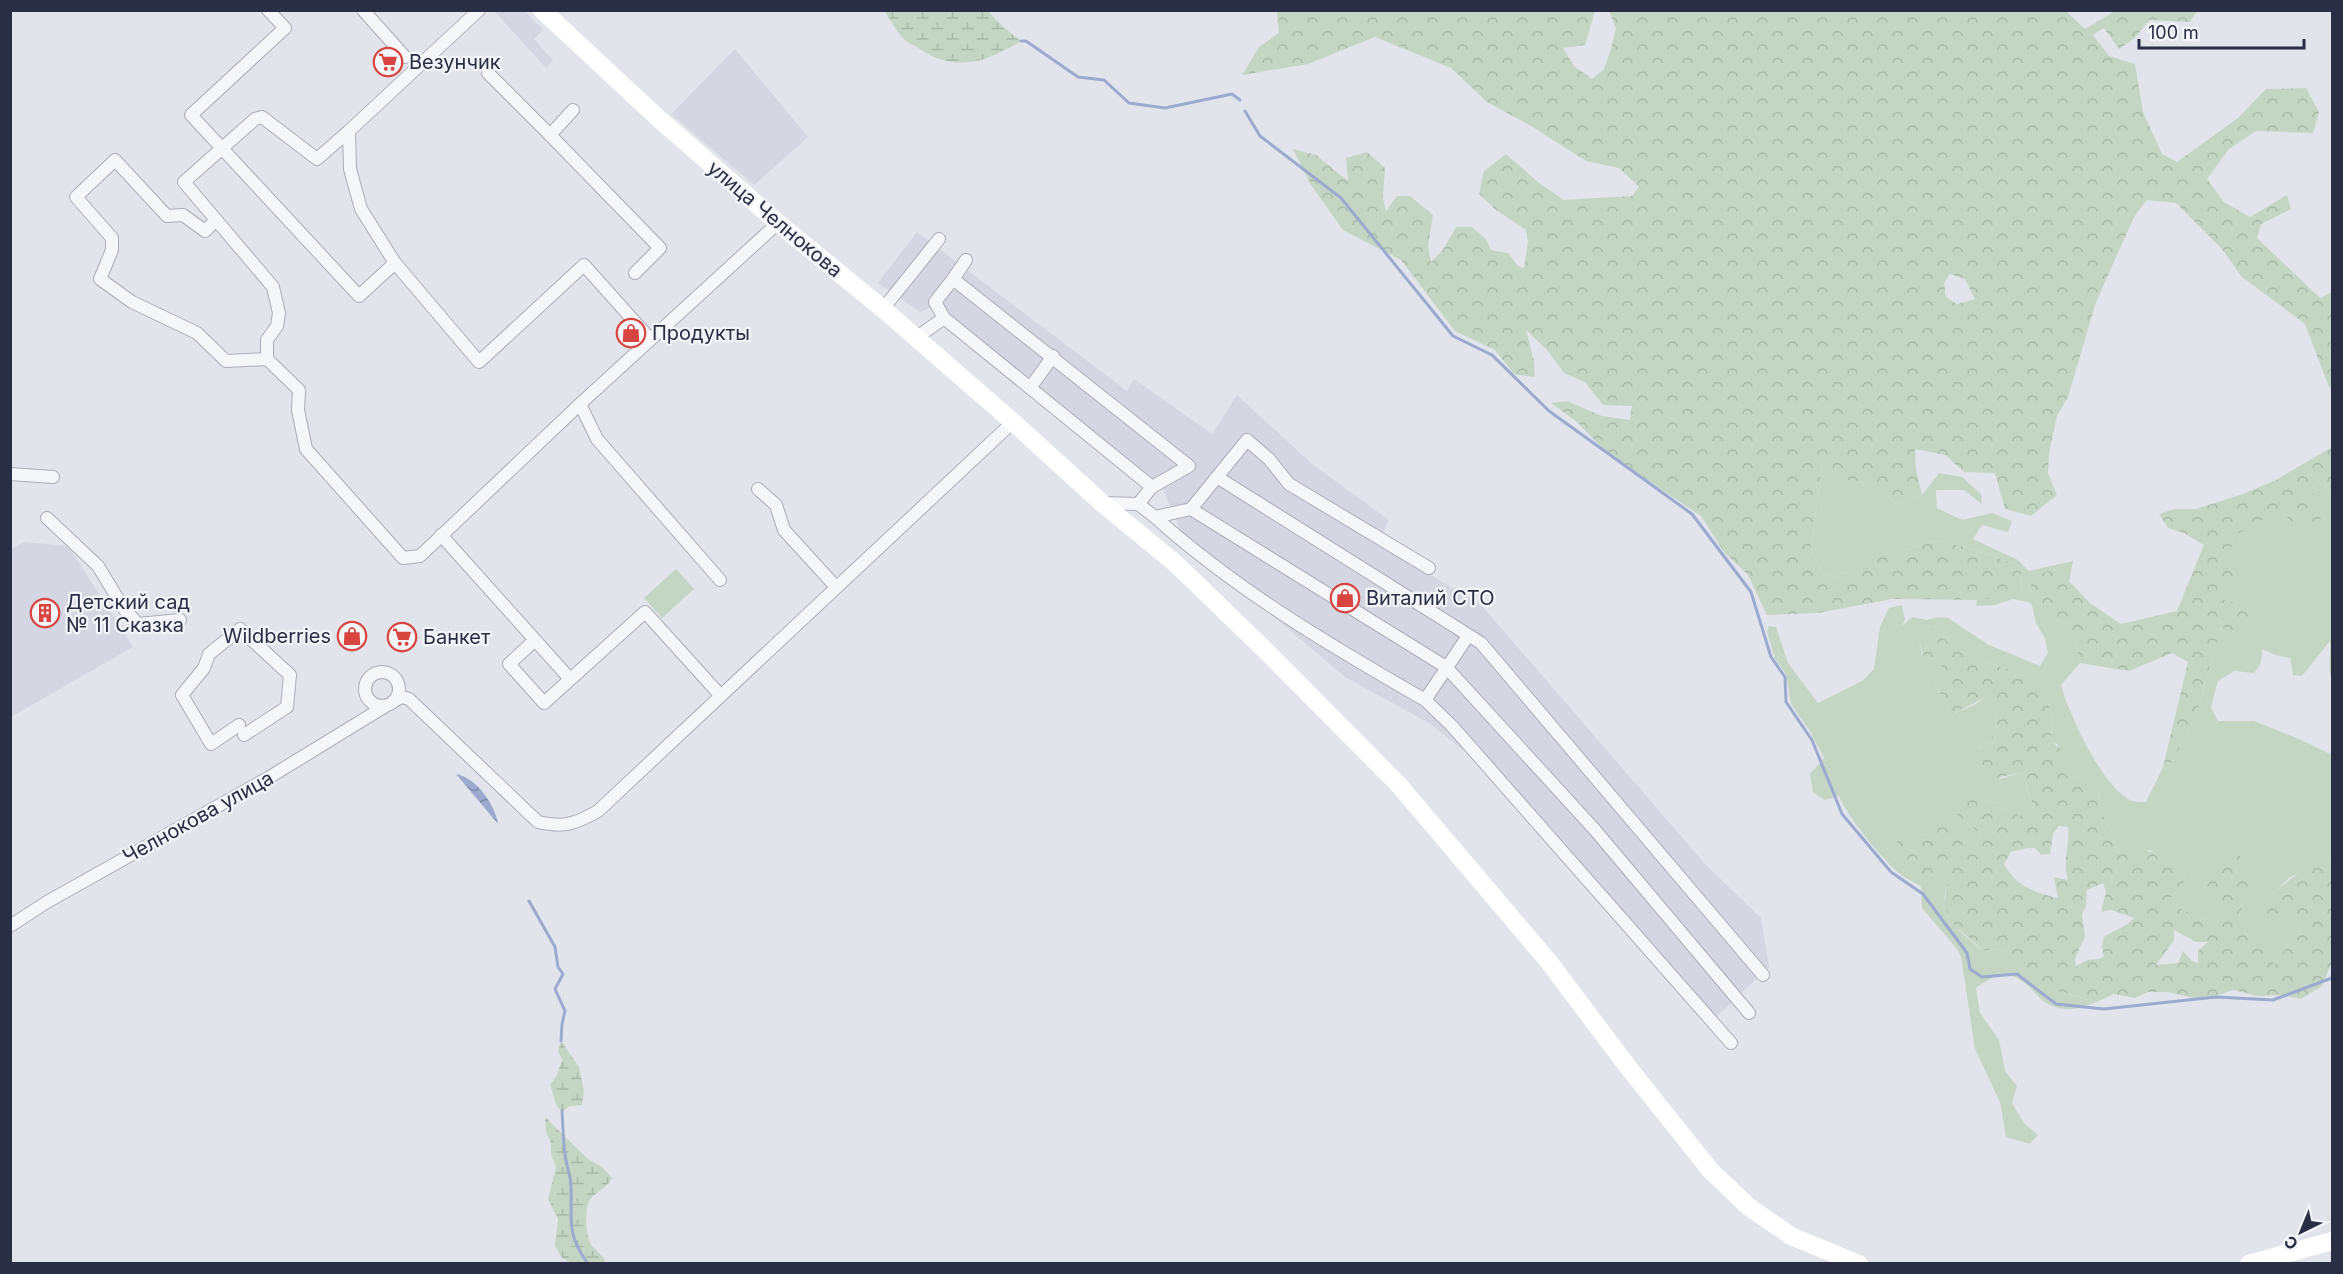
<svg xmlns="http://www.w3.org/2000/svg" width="2343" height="1274" font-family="Inter,sans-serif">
	<defs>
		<pattern id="forest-crowns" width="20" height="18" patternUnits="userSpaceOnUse" patternTransform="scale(1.5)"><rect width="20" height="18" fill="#c4d6c3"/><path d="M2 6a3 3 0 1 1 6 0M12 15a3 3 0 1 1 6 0" fill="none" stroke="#a8b8a9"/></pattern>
		<pattern id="wetland-marsh" width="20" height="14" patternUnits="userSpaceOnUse" patternTransform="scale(1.5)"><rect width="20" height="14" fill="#c4d6c3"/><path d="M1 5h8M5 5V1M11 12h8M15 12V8" fill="none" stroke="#a8b8a9"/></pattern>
		<pattern id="water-waves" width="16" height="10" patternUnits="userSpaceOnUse" patternTransform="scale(1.5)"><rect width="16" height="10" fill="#9baace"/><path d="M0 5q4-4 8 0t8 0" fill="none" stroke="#7e8ba9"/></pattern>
	</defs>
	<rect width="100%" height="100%" fill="#e2e4eb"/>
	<g fill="#d4d6e1">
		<polygon points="494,11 525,11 543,30 534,39 553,61 546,68"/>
		<polygon points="735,49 808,137 754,185 671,114"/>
		<polygon points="917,232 1127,391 1134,379 1212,434 1237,395 1312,464 1389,520 1378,543 1482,606 1706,865 1761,918 1769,967 1710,1023 1506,784 1429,723 1345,677 1185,541 1161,485 934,306 920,312 878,283"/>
		<polygon points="24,542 68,546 133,647 11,717 11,549"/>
	</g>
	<g fill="#c4d6c3">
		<path d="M1822,466L1848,480L1875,485L1896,503L1922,495L1939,473L1962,477L1981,494L1982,504L1964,490H1936L1937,508L1962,520L1992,513L2012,521L2008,532L1982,525L1973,539L2018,560L2029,571L2073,561L2041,574L2043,609L2073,634L2080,663L2061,685C2070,716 2100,782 2128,799C2132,802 2140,802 2146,802L2163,767L2174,761L2199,706L2221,627V599L2234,536L2279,509L2301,530L2309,489L2318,482L2332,492V680C2327,670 2331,653 2330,641L2302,676L2293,675L2290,658L2275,655L2263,649L2260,665L2254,673L2234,671L2218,681L2211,707L2218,721H2254L2299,739L2332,755V864L2330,861L2290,877L2266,901L2273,913L2289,918L2301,928L2274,965L2268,949L2254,943L2242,928L2239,912L2220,854L2209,884L2198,893L2211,899L2219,913L2206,920L2181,909L2167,899L2182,889L2186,874L2150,850L2116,855L2114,834L2104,818L2098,793L2082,780L2066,775L2058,745L2051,741L2053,713L2044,700L2010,670L1979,659L1967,646L1951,644L1931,629L1919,640L1922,655L1937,661L1944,670L1934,682L1951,715L1974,705L1986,697L1998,717L1992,737L1977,750L2000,779L2022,772L2034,810L2020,816L1982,797L1951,809L1980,834L1982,846L1966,843L1955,829L1917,836L1947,884L1944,898L1958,930L1983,951L1996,948L2012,955L2023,969L2067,994L2097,1002C2082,1007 2071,1012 2056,1007C2039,1003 2032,986 2019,979C2005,970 1987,979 1976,988L1980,1013L1999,1040L2005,1071L2017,1086L2012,1103L2024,1123L2038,1135L2030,1144L2006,1137L2000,1102L1975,1049L1961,957L1957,949L1922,908L1921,886C1914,882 1906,879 1900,874C1883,860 1847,817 1839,796L1824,800L1813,792L1810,774L1824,758L1810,731L1791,704L1786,674L1775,659L1767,632L1769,626L1776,627L1788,663L1818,703L1862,681L1874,669L1880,627L1889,608L1902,605L1905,620L1902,626L1912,617L1927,620L1938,617L1948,618L1989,645L2040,666L2048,653L2045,638L2036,623L2032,605L2028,602L2013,599L1995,605L1976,606L1977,600L2022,592L2021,566L1972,549L1937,540L1902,551L1867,557L1837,579L1823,574L1811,550Z"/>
		<polygon points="676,569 694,589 662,618 644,598"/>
	</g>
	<g fill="url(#forest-crowns)" fill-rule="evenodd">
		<path d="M2065,10L2085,29L2115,11H2197L2190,22L2149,20L2135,38L2119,49L2104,28L2093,35L2109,56L2135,64L2143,112L2162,154L2177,162L2238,118L2266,89L2306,88L2319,112L2313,133L2256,131L2229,149L2207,179L2224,202L2250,217L2287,195L2291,209L2261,224L2257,238L2320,298L2332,292V389L2329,387L2305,324L2242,277L2222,249L2176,203L2147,200L2134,217L2096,302L2068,397L2057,416L2049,453L2048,473L2057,495L2031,516L2005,509L1995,473L1964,472L1945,455L1915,449L1916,470L1922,495L1896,503L1875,485L1848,480L1822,466L1811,550L1823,574L1837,579L1867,557L1902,551L1937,540L1972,549L2021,566L2022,593L1977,600L1892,599L1818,613L1767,615L1748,575L1724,552L1701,516L1607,453L1577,422L1551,403L1567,401L1602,416L1630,420L1632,406L1603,405L1585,382L1564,373L1548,351L1526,330L1534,361L1535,377L1514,374L1495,350L1455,331L1401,260L1343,230L1311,185L1293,149L1316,155L1348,181L1346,158L1367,152L1385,168L1383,198L1386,211L1397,196H1410L1433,215L1428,246L1431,262L1443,250L1456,227H1472L1486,239L1491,250L1508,253L1518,266L1524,268L1528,241L1526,230L1496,210L1479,194L1484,171L1506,154L1539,183L1564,200L1632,196L1639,187L1619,168L1586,161L1531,126L1487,102L1451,68L1375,37L1308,64L1242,75L1259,47L1279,33L1277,11H1595L1585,45L1563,48L1574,66L1592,79L1604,69L1611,49L1616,28L1609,11ZM1950,274L1965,279L1975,299L1957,304L1946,297L1944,283Z"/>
		<polygon points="2332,447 2332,492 2318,482 2309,489 2325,509 2318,524 2301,530 2279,510 2234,536 2230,555 2243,581 2221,599 2258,609 2260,621 2238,634 2221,627 2199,706 2174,761 2163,767 2188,662 2172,653 2129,671 2080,663 2073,634 2043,609 2031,585 2041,574 2073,561 2069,581 2090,603 2121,624 2177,611 2204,545 2184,533 2168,528 2159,514 2175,509 2196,509 2243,494 2276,480"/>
		<path d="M1930,628L1951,644L1967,645L1979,659L2010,670L2033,682L2053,713L2051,741L2067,755L2066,775L2082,780L2098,793L2104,818L2114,834L2116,854C2148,842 2160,856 2186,874L2182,889L2168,899L2181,909L2206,920L2219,913L2211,899L2198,893L2209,883L2220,854L2229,848C2251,862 2250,869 2252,895L2239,912C2242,933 2249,940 2268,949L2274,965L2301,928L2289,918L2273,913L2254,922L2249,912C2279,892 2293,869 2330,861L2332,864V962L2322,986L2301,999L2281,995L2258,996L2233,990L2203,1000L2168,992H2148L2135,998L2114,994L2097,1002L2044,987L2023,969L2012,955L1996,948L1983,951C1959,925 1939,926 1947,884L1938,872C1915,875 1908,872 1894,854L1897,842L1906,834L1917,836L1933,833L1939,818L1955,829L1966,843L1981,845L1980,834L1951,809L1960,799L1982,797L2020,816L2034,809L2022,772L1989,780L1977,767V750L1992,737L1998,717L1986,697L1951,715L1934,682L1944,670L1937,661L1923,656L1919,640ZM2059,826L2068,827C2070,846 2062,861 2068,880L2054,877L2058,898C2035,893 2016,886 2004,864L2011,852L2028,848H2035L2041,855L2050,854L2053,834ZM2103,883L2106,892L2101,912L2111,910L2134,918C2127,927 2114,930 2104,937L2102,947L2104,956L2099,959L2088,960L2076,966L2075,958L2085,937L2082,914L2086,906L2087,890ZM2174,930L2196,942H2208L2198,951V963L2192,961L2183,951L2178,963L2156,965L2174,940Z"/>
	</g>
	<g fill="url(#wetland-marsh)">
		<path d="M884,11H988L1002,26L1021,41C986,63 954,73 918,48C913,45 906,42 902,37C895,29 890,19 884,11Z"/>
		<polygon points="561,1041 579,1067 584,1091 582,1105 570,1106 562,1111 557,1107 550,1085 557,1075 562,1060 558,1051"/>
		<path d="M545,1117L588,1159L602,1167L612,1178C608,1187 598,1191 591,1198C584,1206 586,1230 589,1240C592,1249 603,1254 606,1263H571L562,1258L555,1246L558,1219L548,1199L556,1167L551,1154V1143L546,1132Z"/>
	</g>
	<path fill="url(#water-waves)" d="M456,774C477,778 495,805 498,824Z"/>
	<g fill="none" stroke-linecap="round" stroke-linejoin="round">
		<g stroke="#9baace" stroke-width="3">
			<polyline points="1021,41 1026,41 1078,77 1104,80 1129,103 1165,108 1232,94 1240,100"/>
			<polyline points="1245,111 1260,136 1341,198 1453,336 1492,355 1549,411 1692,514 1751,592 1771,657 1785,677 1786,702 1812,740 1842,814 1891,872 1923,894 1967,953 1970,969 1982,977 2017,974 2056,1004 2104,1009 2216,997 2273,1000 2332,978"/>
			<polyline points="529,901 555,947 558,967 563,974 555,989 565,1011 562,1024 561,1041"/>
			<path d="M562,1111C563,1125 563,1140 565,1154C566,1165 571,1176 571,1187C572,1221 566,1233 588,1264"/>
		</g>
		<g stroke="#aaadb9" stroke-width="14">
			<g id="street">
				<polyline points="268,10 285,28 191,115 359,296 395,263"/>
				<polyline points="363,10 405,57"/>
				<polyline points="479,10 349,131 350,169 361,209 395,263 479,362 584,265 650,339"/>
				<polyline points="488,73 550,135"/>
				<polyline points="573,110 550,135 660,248 635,273"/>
				<polyline points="216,220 205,231 183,215 167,216 115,160 76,197 112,238 112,250 100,279 132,302 197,333 226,361 267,359 299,390 298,410 306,449 403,558 420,556 580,404 778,223"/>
				<polyline points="953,279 966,260"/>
				<polyline points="883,309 939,239"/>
				<polyline points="916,338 944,318"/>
				<polyline points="267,359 267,340 277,326 279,313 273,287 184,182 255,119 262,117 317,159 349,131"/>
				<polyline points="1030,388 1053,356"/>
				<polyline points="580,404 597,439 720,580"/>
				<polyline points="10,474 53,477"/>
				<polyline points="1217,477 1481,643 1763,975"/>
				<polyline points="758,489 776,505 784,530 836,587"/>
				<polyline points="1102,503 1138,504 1155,517 1191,509 1247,440 1269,459 1289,484 1429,568"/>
				<polyline points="1138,504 1152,487 1189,466 953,279 935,302 944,318 1152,487"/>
				<polyline points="1191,509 1446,667 1595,830 1749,1013"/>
				<path d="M1155,517C1236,590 1331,646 1425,700L1468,636"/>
				<polyline points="47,518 98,566 124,609 138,624 180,620"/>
				<polyline points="441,535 570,679"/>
				<polyline points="535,640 509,664 544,703 645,612 720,695"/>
				<circle cx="382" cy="689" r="17"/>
				<polyline points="1425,700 1452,726 1731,1043"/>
				<path d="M394,701L402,697L409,699L538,822C564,828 575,824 598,811L1013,422"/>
				<polyline points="239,725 211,744 182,695 204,668 209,654 240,629 290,675 287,707 244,735"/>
				<polyline points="10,926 47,902 268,778 384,707"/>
			</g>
		</g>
		<use href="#street" stroke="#f5f6f9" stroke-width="12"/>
		<g stroke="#fff" stroke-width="18">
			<polyline points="542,10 658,118 778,223 883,309 1013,422 1102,503 1175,563 1264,649 1398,784 1549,962 1628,1067 1711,1171 1749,1207 1791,1236 1859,1264"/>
			<polyline points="2249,1264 2332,1241"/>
		</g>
	</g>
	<defs>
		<g id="supermarket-ring" transform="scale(1.5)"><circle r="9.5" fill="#f2f4f8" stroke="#d8443f" stroke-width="1.5"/><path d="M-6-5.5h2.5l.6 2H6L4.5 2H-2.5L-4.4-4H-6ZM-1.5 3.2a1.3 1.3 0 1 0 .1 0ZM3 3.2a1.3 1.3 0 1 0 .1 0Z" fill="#d8443f"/></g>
		<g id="shop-ring" transform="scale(1.5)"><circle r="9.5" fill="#f2f4f8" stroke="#d8443f" stroke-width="1.5"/><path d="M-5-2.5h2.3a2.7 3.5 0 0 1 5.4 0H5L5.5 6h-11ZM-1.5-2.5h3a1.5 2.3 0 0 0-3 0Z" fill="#d8443f"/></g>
		<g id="building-ring" transform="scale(1.5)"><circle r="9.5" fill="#f2f4f8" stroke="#d8443f" stroke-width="1.5"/><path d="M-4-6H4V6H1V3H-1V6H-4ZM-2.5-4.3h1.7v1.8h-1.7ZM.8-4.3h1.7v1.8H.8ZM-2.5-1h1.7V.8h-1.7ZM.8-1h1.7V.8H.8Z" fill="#d8443f"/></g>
	</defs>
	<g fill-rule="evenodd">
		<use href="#supermarket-ring" x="388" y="62"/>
		<use href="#shop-ring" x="631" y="333"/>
		<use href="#shop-ring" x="1345" y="598"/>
		<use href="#building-ring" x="45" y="613"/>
		<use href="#shop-ring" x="352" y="636"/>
		<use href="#supermarket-ring" x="402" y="637"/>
	</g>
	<g text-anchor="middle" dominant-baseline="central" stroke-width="4.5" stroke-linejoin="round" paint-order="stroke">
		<g font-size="20" fill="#292e45" stroke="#f2f4f8" text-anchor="start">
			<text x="409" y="62">Везунчик</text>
			<text x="652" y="333">Продукты</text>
			<text x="1366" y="598">Виталий СТО</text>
			<text x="66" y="602">Детский сад<tspan x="66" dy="23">№ 11 Сказка</tspan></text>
			<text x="331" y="636" text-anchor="end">Wildberries</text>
			<text x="423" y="637">Банкет</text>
		</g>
		<g font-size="20" fill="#292e45" stroke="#f2f4f8">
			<text transform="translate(775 219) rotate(40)">улица Челнокова</text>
			<text transform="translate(198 817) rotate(-29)">Челнокова улица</text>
		</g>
	</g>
	<rect width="2343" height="1274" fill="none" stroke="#292e45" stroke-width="24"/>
	<g transform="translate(2301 1232) rotate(223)" stroke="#f2f4f8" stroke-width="4.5" paint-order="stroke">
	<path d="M0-4.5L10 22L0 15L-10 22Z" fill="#292e45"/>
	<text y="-9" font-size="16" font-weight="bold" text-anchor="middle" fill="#292e45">С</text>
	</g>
	<path d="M2139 39v9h165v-9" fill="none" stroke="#292e45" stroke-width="3"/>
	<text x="2148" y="39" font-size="18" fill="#292e45" stroke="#f2f4f8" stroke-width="4.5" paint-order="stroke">100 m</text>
</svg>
